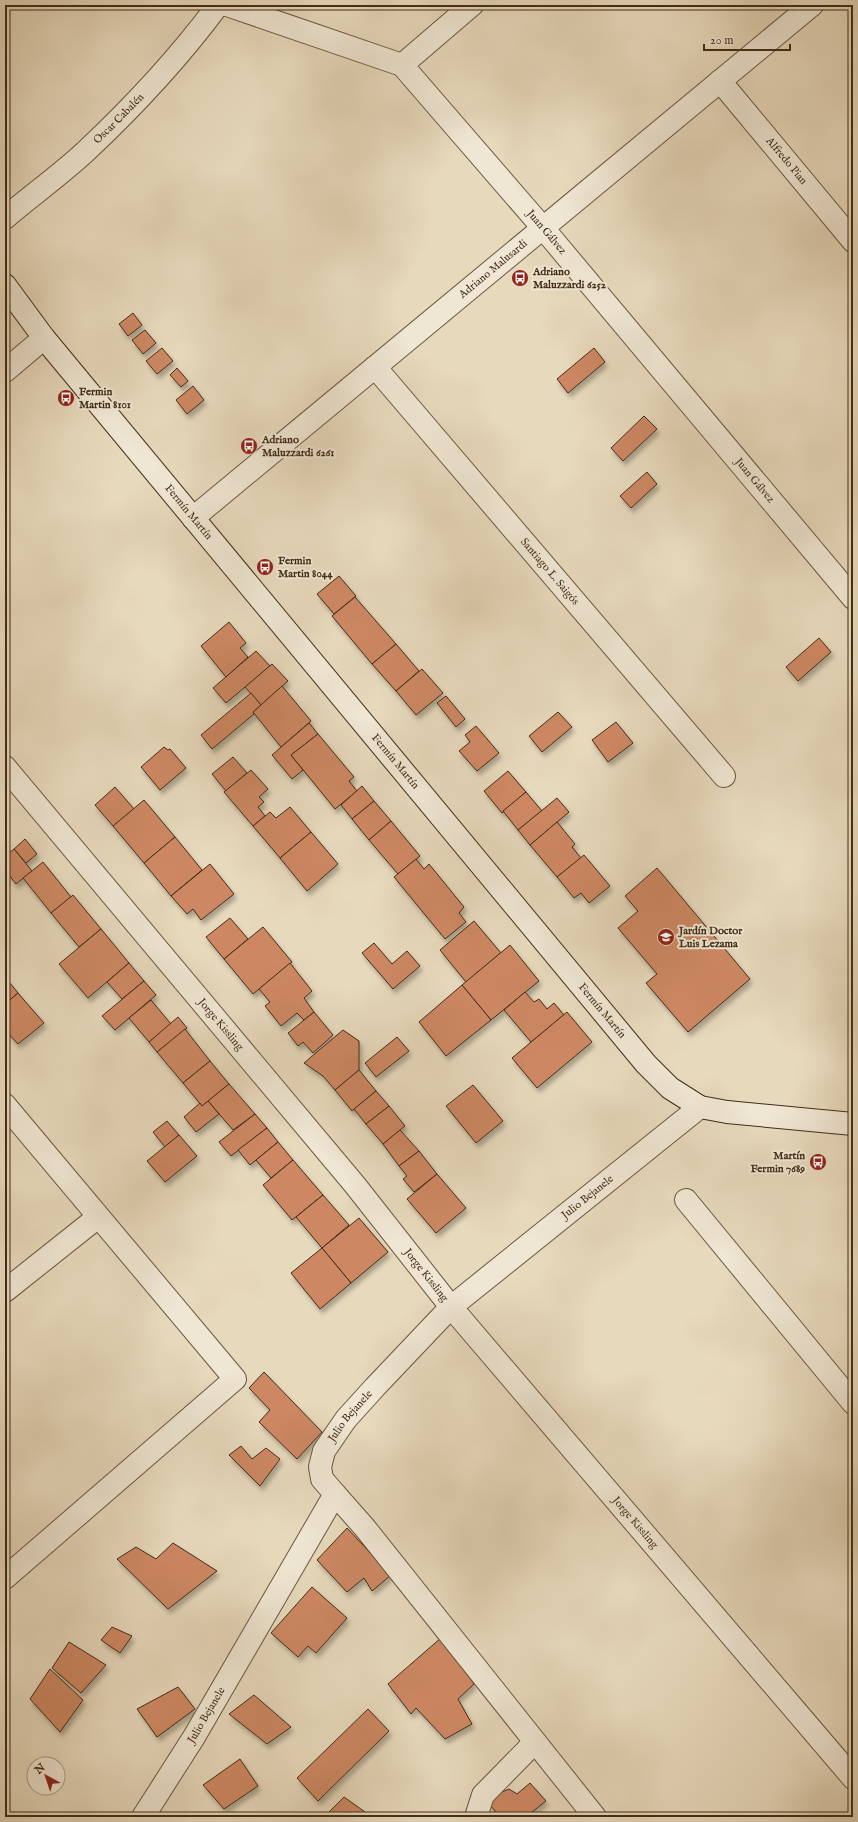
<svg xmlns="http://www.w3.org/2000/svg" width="858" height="1822" font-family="'IM FELL English',serif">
	<defs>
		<filter id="shadow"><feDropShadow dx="2.5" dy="4.5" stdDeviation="2" flood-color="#0004"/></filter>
	</defs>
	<rect width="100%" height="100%" fill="#e7d9bc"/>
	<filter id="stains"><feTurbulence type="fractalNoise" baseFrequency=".005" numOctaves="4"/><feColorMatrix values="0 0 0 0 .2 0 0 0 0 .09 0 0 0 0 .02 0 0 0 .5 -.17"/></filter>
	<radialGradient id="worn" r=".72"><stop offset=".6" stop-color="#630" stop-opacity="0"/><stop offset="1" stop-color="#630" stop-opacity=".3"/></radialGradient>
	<g fill="#cd8864" stroke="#422c17" filter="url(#shadow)">
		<polygon points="133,313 142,325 128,336 119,324"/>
		<polygon points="145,330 156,343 143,354 132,340"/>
		<polygon points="162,348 173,361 157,374 146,361"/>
		<polygon points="594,348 605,362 568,393 557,379"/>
		<polygon points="177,368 188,381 181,387 170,375"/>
		<polygon points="193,386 204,400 187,414 176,400"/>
		<polygon points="644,416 657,429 623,461 611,448"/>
		<polygon points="647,472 657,484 631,508 620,496"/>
		<polygon points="339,576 356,596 334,614 317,594"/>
		<polygon points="355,597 396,644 372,664 332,616"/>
		<polygon points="229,622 246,643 240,648 248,657 226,677 201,646"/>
		<polygon points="819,638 831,652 798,681 786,667"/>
		<polygon points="396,644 419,671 396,691 372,664"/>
		<polygon points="256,651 270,666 226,703 213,688"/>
		<polygon points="272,664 288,681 261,705 245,687"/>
		<polygon points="422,669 443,693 416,715 396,691"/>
		<polygon points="282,686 311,721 281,747 253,712"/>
		<polygon points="251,693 261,705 253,712 254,714 212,749 201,735"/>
		<polygon points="446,696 465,719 456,727 437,703"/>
		<polygon points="558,712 572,727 542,752 529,736"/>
		<polygon points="616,722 633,743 608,762 592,740"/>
		<polygon points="309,723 318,734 291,755 303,770 292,779 272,755"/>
		<polygon points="476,726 499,753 477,771 459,751 470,742 465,735"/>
		<polygon points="318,734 354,777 349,781 357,791 335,809 291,755"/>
		<polygon points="164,747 168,750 170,749 186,768 160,790 141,767"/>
		<polygon points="233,757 247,773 226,791 212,774"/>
		<polygon points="251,770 268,789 259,797 264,802 258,807 265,816 253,826 224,792"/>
		<polygon points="508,771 526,792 502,813 484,791"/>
		<polygon points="362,786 374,801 352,819 341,805"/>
		<polygon points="115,787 134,809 113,826 95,805"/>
		<polygon points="526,792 542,811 518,830 503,811"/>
		<polygon points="557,798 569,812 530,845 518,830"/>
		<polygon points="144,800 175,837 144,863 113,826"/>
		<polygon points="374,801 391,821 369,840 352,819"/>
		<polygon points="290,807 311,832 280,858 253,826 270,812 276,818"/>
		<polygon points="391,821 420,856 398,874 369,840"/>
		<polygon points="557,822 575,844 572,847 581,858 557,877 530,845"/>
		<polygon points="311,832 338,864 307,891 280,858"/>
		<polygon points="175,837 202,870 171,896 144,863"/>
		<polygon points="25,839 37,854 26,863 14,849"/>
		<polygon points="14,849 32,871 16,884 5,870 5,856"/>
		<polygon points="584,855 610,886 589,903 581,893 574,898 557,877"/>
		<polygon points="416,859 424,869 429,864 464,907 459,913 466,922 445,939 394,877"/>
		<polygon points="43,862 71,897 51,913 23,878"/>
		<polygon points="210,864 234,894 201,920 193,909 187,914 171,896"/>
		<polygon points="657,868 750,979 688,1032 646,983 657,974 618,928 638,911 625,896"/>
		<polygon points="73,895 101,929 79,947 51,913"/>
		<polygon points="230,918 248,939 224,959 206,937"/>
		<polygon points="474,921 501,953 466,982 440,950"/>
		<polygon points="263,927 292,962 253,994 224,959"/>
		<polygon points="101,929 129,963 88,998 59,964"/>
		<polygon points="374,943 392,964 407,951 420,966 393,989 362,953"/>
		<polygon points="510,945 539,981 491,1020 462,985"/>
		<polygon points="129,963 144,981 122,999 107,982"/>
		<polygon points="290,963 312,991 304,998 314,1012 304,1020 297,1013 281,1026 265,1006 270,1002 259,989"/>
		<polygon points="5,977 18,993 5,1004"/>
		<polygon points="144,981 156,995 115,1030 102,1016"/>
		<polygon points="462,985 491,1020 446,1056 419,1022"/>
		<polygon points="525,992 534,1002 539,999 547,1009 554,1003 564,1015 531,1042 504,1010"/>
		<polygon points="18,993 44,1023 18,1044 5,1030 5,1004"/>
		<polygon points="151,1000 171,1024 149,1042 129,1018"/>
		<polygon points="314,1012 333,1035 313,1053 303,1042 298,1046 288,1033"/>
		<polygon points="567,1012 592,1042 537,1088 512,1058"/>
		<polygon points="178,1017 187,1028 157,1052 149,1042"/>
		<polygon points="185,1029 210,1061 183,1083 157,1052"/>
		<polygon points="343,1030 359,1041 359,1070 335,1090 323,1076 304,1063"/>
		<polygon points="397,1037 409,1051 376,1077 365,1063"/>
		<polygon points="210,1061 229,1084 202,1106 183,1083"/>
		<polygon points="359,1070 376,1091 352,1111 335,1090"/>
		<polygon points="229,1084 255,1114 233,1130 208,1101"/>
		<polygon points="473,1085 503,1121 476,1143 446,1106"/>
		<polygon points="376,1091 389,1106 366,1124 354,1109"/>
		<polygon points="208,1101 219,1114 196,1132 184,1117 200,1103 202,1106"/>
		<polygon points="389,1106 405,1126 383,1144 366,1124"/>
		<polygon points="255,1114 267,1128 231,1156 219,1142"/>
		<polygon points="167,1121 179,1135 165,1147 153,1132"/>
		<polygon points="267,1128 278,1142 250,1165 238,1150"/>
		<polygon points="400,1130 419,1151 399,1166 383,1144"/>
		<polygon points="179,1135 197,1156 165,1182 147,1161"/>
		<polygon points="278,1142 293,1160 271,1178 256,1160"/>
		<polygon points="419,1151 437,1174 414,1192 403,1179 407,1176 399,1166"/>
		<polygon points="293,1160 323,1195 292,1220 263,1185"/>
		<polygon points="437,1174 466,1208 436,1233 407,1199"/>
		<polygon points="323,1195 349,1225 322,1248 296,1217"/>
		<polygon points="359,1218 388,1252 351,1283 322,1248"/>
		<polygon points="322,1248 351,1283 320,1309 291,1273"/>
		<polygon points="264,1372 322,1432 297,1459 259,1422 270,1410 249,1388"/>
		<polygon points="241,1446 252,1459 266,1448 280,1459 260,1486 229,1455"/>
		<polygon points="347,1528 391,1575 372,1591 364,1578 347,1592 317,1560"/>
		<polygon points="173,1543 217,1571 168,1609 117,1559 136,1547 156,1559"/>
		<polygon points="312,1587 347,1618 316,1653 308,1646 298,1657 271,1633"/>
		<polygon points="112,1627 132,1636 120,1653 101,1640"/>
		<polygon points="442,1637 474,1684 458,1699 472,1724 445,1739 416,1708 411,1714 388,1684"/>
		<polygon points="69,1642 106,1665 81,1693 52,1668"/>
		<polygon points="50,1669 83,1700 60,1732 30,1699"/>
		<polygon points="178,1687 195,1709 157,1737 137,1709"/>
		<polygon points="254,1695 291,1727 267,1744 229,1714"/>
		<polygon points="368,1709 389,1731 318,1801 297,1778"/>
		<polygon points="240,1759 258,1786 224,1809 203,1785"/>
		<polygon points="530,1783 546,1801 532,1812 536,1817 500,1817 485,1799 509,1789 517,1794"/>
		<polygon points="344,1797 365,1812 360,1817 324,1817"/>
	</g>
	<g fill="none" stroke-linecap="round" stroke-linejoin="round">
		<g stroke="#6b5740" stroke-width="24">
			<g id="minor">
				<path id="s1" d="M227,5L402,65L543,228L853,598"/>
				<polyline points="402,65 472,5"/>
				<path id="s2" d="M720,81L853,241"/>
				<path id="s3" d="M5,218C31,196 60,175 85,152C134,106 178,59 218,5"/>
				<path id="s4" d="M375,367L724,776"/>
				<polyline points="5,371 44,338"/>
				<path id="s5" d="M193,518L812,5"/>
				<path id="s6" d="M5,767L355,1185L451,1307L853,1778"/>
				<polyline points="5,1105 235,1379 5,1578"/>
				<polyline points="686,1200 853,1403"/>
				<polyline points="5,1291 98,1217"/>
				<polyline points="335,1494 365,1528 595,1817"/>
				<path id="s7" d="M143,1817L194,1737L335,1494L322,1479L320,1467L324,1451L346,1419L375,1387L451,1307L700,1107"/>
				<polyline points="476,1817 483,1795 535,1742"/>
			</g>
		</g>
		<g stroke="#422c17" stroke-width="24">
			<g id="secondary">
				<path id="s8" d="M5,285L44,338L646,1064L670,1088L700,1107L727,1112L853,1124"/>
			</g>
		</g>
		<use href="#minor" stroke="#efe6d3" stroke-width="22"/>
		<use href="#secondary" stroke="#efe6d3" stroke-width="22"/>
	</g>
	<defs>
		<g id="bus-disc" transform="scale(0.9)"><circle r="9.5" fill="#8f2418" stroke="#efe6d3"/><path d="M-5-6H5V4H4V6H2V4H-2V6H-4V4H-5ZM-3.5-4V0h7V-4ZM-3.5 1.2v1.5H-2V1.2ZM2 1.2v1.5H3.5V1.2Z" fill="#fff"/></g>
		<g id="school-disc" transform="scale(0.9)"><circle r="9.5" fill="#8f2418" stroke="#efe6d3"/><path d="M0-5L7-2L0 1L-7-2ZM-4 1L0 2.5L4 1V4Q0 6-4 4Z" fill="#fff"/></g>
	</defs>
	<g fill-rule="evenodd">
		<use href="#bus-disc" x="520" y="278"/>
		<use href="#bus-disc" x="66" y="398"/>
		<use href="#bus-disc" x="249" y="446"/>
		<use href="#bus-disc" x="265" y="567"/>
		<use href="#school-disc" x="666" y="937"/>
		<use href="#bus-disc" x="818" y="1162"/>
	</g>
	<g text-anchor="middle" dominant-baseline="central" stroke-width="4" stroke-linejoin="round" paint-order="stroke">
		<g font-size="11" fill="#422c17" stroke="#efe6d3">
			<text stroke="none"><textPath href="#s3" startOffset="151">Oscar Cabalén</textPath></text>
			<text stroke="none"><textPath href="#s2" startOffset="104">Alfredo Pian</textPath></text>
			<text stroke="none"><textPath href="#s1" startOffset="406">Juan Gálvez</textPath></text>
			<text stroke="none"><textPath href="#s5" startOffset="390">Adriano Malusardi</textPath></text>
			<text stroke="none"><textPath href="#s1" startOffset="730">Juan Gálvez</textPath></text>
			<text stroke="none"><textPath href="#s8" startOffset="292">Fermín Martín</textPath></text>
			<text stroke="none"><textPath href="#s4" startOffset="269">Santiago L. Saigós</textPath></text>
			<text stroke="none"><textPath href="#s8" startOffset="616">Fermín Martín</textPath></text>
			<text stroke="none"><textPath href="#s8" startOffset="940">Fermín Martín</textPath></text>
			<text stroke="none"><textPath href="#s6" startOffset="336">Jorge Kissling</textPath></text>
			<text stroke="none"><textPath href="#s7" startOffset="792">Julio Bejanele</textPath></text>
			<text stroke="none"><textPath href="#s6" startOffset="660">Jorge Kissling</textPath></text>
			<text stroke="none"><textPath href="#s7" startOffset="468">Julio Bejanele</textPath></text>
			<text stroke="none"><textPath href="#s6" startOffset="984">Jorge Kissling</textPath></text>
			<text stroke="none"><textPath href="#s7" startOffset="120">Julio Bejanele</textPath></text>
		</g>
		<g font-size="11" font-weight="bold" fill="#422c17" stroke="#efe6d3" text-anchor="start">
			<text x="533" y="272">Adriano<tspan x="533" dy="13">Maluzzardi 6252</tspan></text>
			<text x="79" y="392">Fermin<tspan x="79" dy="13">Martin 8101</tspan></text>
			<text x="262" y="440">Adriano<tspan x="262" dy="13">Maluzzardi 6261</tspan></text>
			<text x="278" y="561">Fermin<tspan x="278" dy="13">Martin 8044</tspan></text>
			<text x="679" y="931">Jardín Doctor<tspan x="679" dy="13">Luis Lezama</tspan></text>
			<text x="805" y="1156" text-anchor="end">Martín<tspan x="805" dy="13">Fermin 7689</tspan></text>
		</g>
	</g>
	<rect width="858" height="1822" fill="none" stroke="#e7d9bc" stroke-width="20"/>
	<rect x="6" y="6" width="846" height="1810" fill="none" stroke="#422c17" stroke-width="2"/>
	<rect x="10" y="10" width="838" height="1802" fill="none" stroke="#422c17"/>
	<g transform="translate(46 1776) rotate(320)"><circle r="19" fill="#efe6d3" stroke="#aa9c88"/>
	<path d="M0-3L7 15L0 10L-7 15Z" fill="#8f2418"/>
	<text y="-6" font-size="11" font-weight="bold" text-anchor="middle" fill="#422c17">N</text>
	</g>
	<path d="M704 44v6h86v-6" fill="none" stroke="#422c17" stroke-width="2"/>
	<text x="710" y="44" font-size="12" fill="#422c17" stroke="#efe6d3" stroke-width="3" paint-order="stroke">20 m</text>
	<rect width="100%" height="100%" filter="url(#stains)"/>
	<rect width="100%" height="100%" fill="url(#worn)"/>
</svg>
